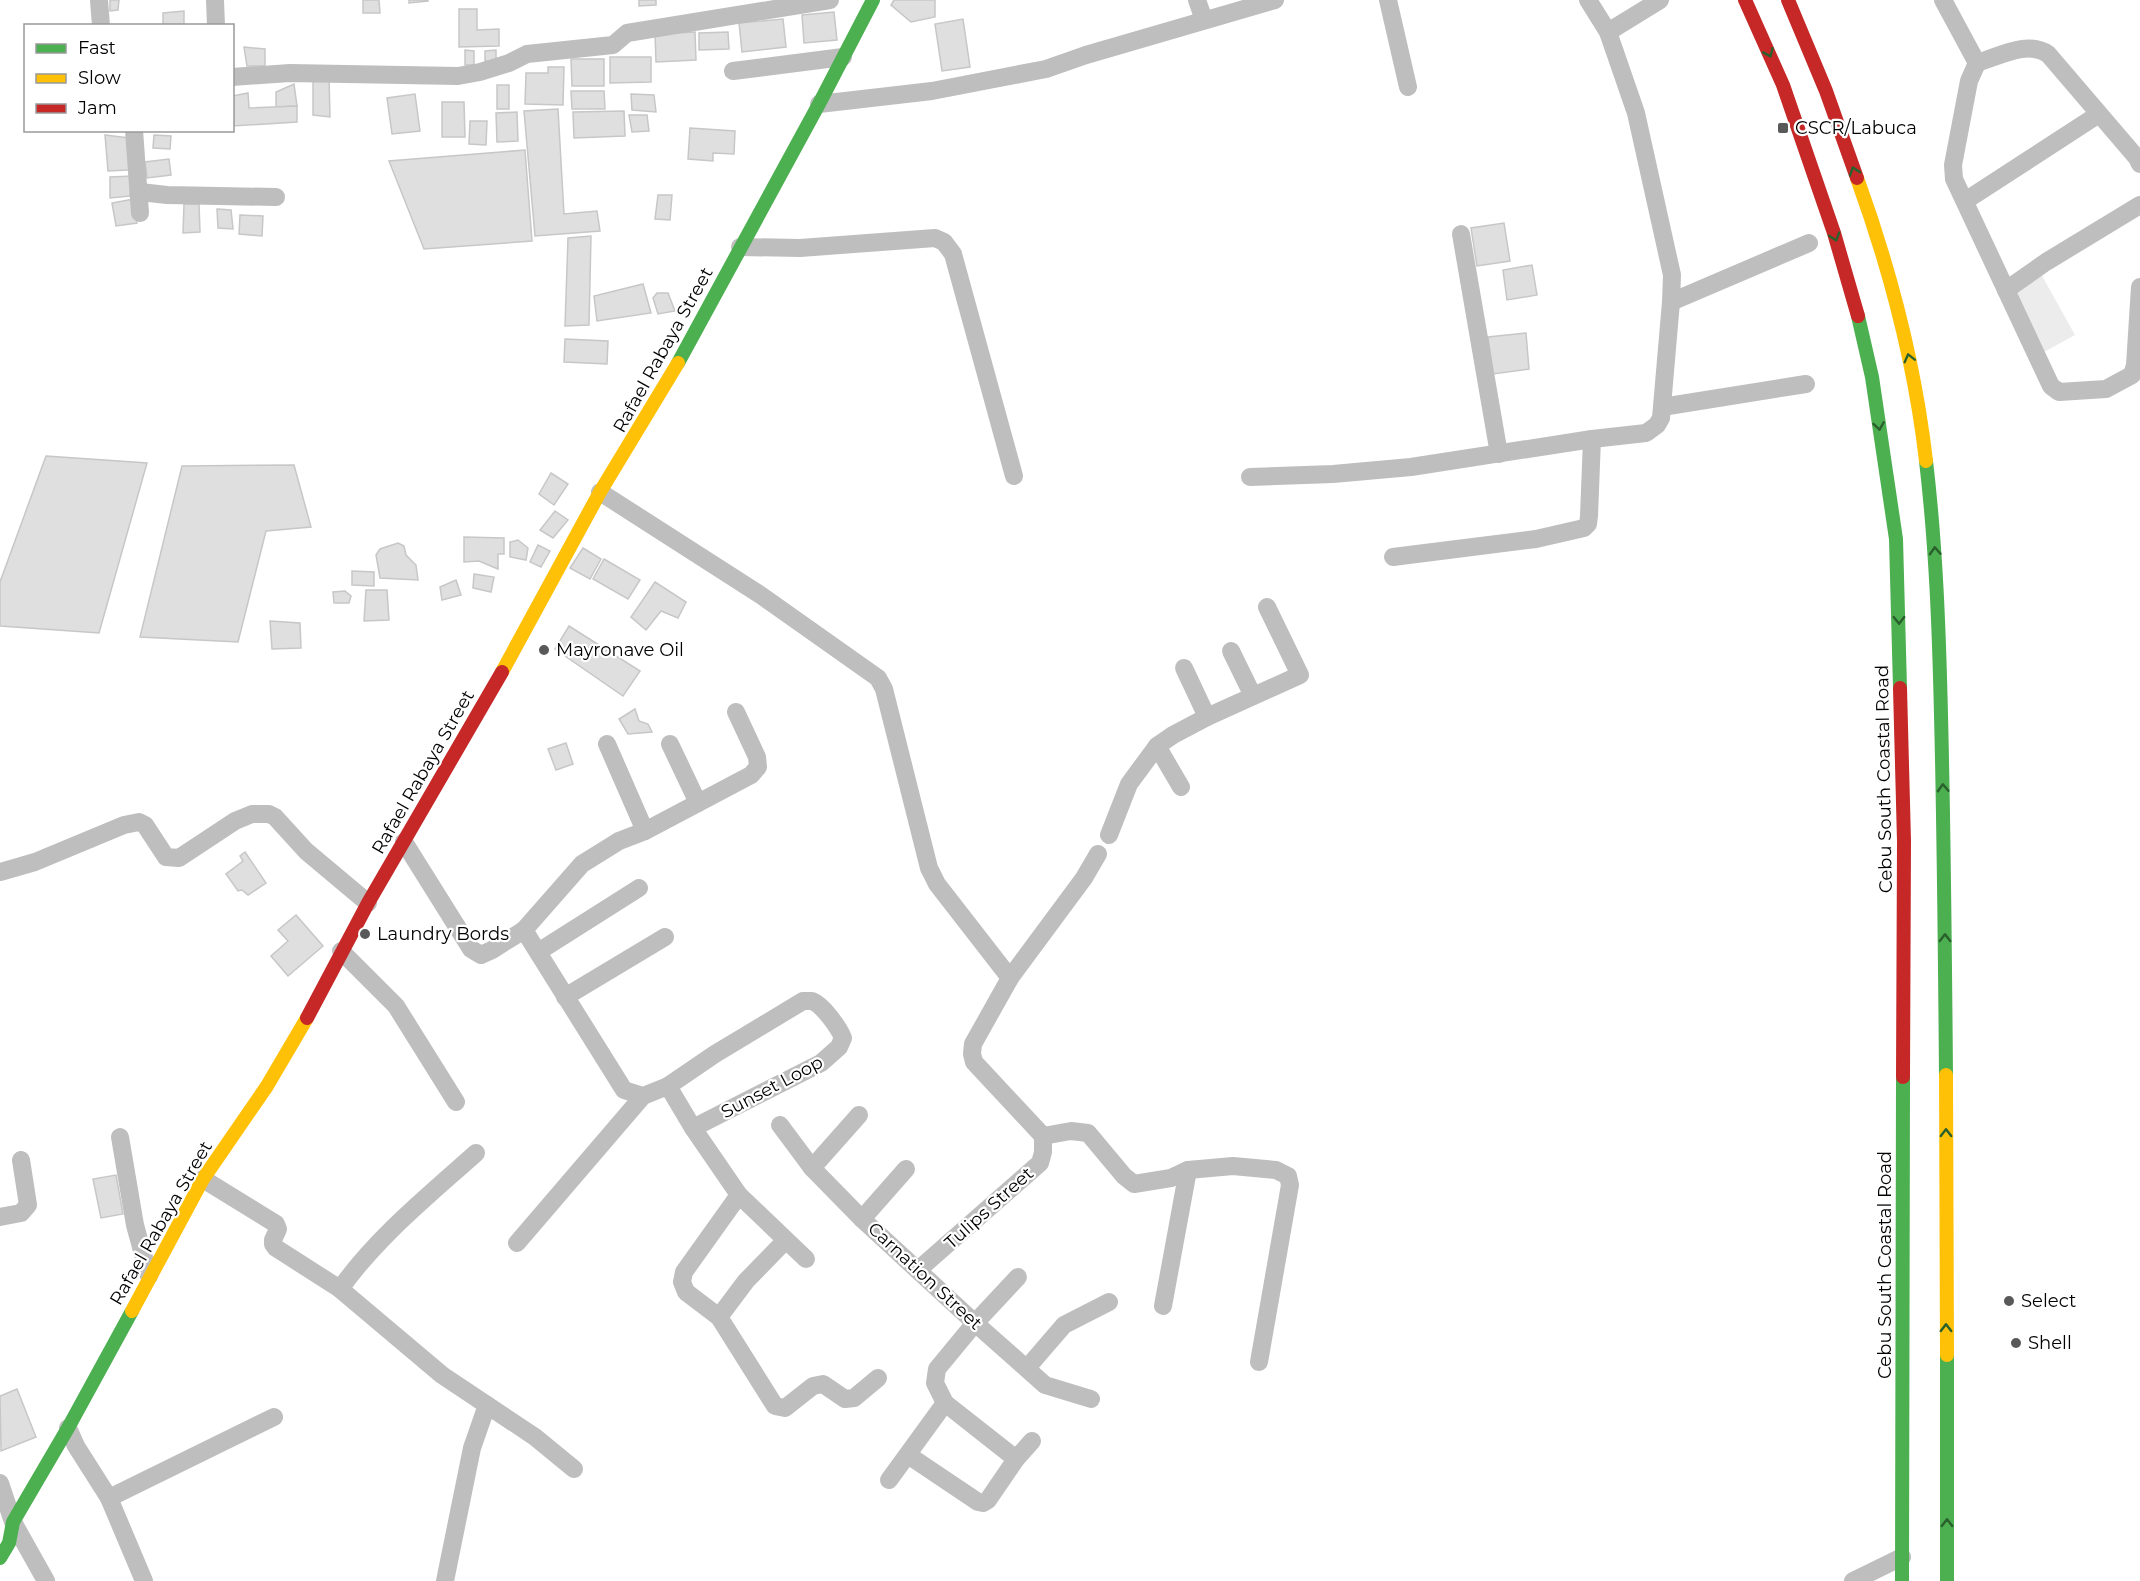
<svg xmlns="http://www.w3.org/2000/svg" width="2140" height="1581" font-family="Montserrat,sans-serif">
	<rect width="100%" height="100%" fill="#fff"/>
	<polygon fill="#ececec" points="2041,274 2075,335 2044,352 2010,291"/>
	<g fill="#dfdfdf" stroke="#c7c7c7" stroke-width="1.5">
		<polygon points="110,0 119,0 118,10 110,11"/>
		<polygon points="363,0 379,0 380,13 363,13"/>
		<polygon points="409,0 428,0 428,1 409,3"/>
		<polygon points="639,0 656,0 656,5 639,6"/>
		<polygon points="894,0 935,0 935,17 911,22 891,5"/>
		<polygon points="459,9 477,9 477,30 499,29 499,46 459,47"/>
		<polygon points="184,11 184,26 163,26 163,13"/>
		<polygon points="834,12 837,40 804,43 802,15"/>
		<polygon points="783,19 786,47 742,52 739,23"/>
		<polygon points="963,19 970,67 942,71 935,24"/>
		<polygon points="695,32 696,60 656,62 655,34"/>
		<polygon points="728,32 729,49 699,50 699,33"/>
		<polygon points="244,47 265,49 265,66 247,66"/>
		<polygon points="465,50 474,51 474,65 465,65"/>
		<polygon points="496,50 496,61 485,61 485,51"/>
		<polygon points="610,57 651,57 651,82 610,83"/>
		<polygon points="571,59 604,59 604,86 572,86"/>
		<polygon points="548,67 564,67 563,105 525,104 526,73 548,73"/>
		<polygon points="329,78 330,117 313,115 313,82"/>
		<polygon points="294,84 297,106 276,107 276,92"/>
		<rect x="497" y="85" width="12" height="24"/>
		<polygon points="571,91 604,91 605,109 572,109"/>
		<polygon points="248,93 249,108 297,106 297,122 232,126 232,96"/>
		<polygon points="415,94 420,131 392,134 387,98"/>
		<polygon points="631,94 654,95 656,112 632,110"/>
		<polygon points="442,102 464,102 465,137 442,137"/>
		<polygon points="558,109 564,214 597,211 600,231 535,236 524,111"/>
		<polygon points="624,111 625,136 574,138 573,112"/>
		<polygon points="517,112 518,141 497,142 496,113"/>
		<polygon points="629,115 647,115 649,131 632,132"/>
		<polygon points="470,121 487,121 486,145 469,144"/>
		<polygon points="690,128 735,131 734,154 713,153 713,161 688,159"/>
		<polygon points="105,135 129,138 129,170 108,171"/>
		<polygon points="154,135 171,136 170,149 153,148"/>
		<polygon points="525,150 532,241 424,249 389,161"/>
		<polygon points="169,159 171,175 147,178 145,162"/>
		<polygon points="132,176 130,196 110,198 110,177"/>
		<polygon points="658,195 672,195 670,220 655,219"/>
		<polygon points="134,199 137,223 116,226 112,203"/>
		<polygon points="184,204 199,204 200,232 183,233"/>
		<polygon points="217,209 231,210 233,229 218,228"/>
		<polygon points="240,215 263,216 262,236 239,234"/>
		<polygon points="1504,223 1510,261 1477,266 1471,228"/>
		<polygon points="591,236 589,325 565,326 568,238"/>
		<polygon points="1532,265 1537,295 1507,300 1503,270"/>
		<polygon points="643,284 651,313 597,321 594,296"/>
		<polygon points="657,293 668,293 675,311 658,314 653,298"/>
		<polygon points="1526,333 1529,369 1493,374 1488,337"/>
		<polygon points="565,339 608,341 607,364 564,362"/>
		<polygon points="46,456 147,463 99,633 0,626 0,582"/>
		<polygon points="294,465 311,527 266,531 238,642 140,637 182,466"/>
		<polygon points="551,473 568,484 554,505 539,494"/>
		<polygon points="555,511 568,520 553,538 540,530"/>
		<polygon points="464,537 504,538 504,554 498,554 498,569 479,561 464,562"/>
		<polygon points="518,540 528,548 526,560 510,557 510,542"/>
		<polygon points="398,543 404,546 406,555 416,565 418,580 380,578 376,555 380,549"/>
		<polygon points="538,545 550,551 541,567 530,562"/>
		<polygon points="583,548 601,559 590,579 570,568"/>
		<polygon points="604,559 640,580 628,599 593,579"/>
		<polygon points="352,571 374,572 374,586 352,585"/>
		<polygon points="474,574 494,577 491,592 473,588"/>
		<polygon points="456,580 461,595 442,600 440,587"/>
		<polygon points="655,582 686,602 678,618 661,611 646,630 631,617"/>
		<polygon points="366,590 387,590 389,620 364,621"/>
		<polygon points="345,591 351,596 349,603 334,603 333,592"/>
		<polygon points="270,621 300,623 301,648 272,649"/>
		<polygon points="569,626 640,671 623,696 555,649"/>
		<polygon points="635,709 639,721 648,724 652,732 628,734 619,719"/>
		<polygon points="566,743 573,764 556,770 548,749"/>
		<polygon points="245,852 266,883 248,895 242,890 238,891 226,874 243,861 240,856"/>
		<polygon points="296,915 323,946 288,976 271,956 288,941 278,930"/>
		<polygon points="116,1175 123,1214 101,1218 93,1179"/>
		<polygon points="17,1389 36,1437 1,1451 0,1396"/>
	</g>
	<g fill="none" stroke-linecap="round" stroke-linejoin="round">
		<g stroke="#bebebe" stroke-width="18">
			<polyline points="99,0 101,26"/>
			<polyline points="215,0 216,26"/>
			<polyline points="1197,0 1204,20"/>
			<polyline points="1388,0 1408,87"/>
			<polyline points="1943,0 1977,63 1969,81 1953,165 1954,179 2051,386 2059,392 2106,389 2132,375 2135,365 2140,287"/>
			<polyline points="1608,32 1660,0"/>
			<path d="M1977,63C2000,56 2027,40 2048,54L2137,158L2140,164"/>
			<polyline points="733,71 843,57"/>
			<polyline points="232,77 290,73 458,76 480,72 509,63 527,54 613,45 627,33 830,0"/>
			<polyline points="819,104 932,91 1046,69 1086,55 1275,0"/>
			<polyline points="134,130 140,213"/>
			<polyline points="140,192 167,195 276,197"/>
			<polyline points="1965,201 2099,114"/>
			<polyline points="1461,234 1499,454"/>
			<polyline points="740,247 800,248 935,238 944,242 953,254 1014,476"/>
			<polyline points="2006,290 2046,262 2140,205"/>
			<polyline points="1671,302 1809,243"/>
			<polyline points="1662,407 1806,384"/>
			<polyline points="1250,477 1333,474 1411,467 1592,439 1646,433 1657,425 1661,418 1671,302 1672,275 1636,113 1608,32 1588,0"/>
			<polyline points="600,492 762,596 878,678 884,689 929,868 937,884 1010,978"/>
			<polyline points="1393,557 1536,539 1584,528 1588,524 1589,516 1592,439"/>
			<polyline points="1231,651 1253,696"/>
			<polyline points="1184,668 1207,717"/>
			<polyline points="607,744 645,831"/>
			<polyline points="670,744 698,803"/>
			<polyline points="1157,746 1181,787"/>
			<polyline points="1109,835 1129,784 1157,746 1173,735 1207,717 1300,675 1267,607"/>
			<polyline points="404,842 471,949 481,955 492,950 524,930 582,864 619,841 645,831 751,775 758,767 757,757 736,712"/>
			<polyline points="1098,854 1084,878 1010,978 973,1044 972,1054 974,1062 1043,1136 1071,1131 1088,1133 1124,1176 1134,1184 1171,1178 1188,1170 1233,1166 1276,1170 1288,1176 1290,1185 1259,1362"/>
			<polyline points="0,872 35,862 124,825 139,822 145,825 166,857 179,858 235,821 252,814 269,814 275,817 306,851 368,903"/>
			<polyline points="524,930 624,1090 643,1096 668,1086 693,1128 739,1195 806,1259"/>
			<polyline points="341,951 396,1006 456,1102"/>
			<polyline points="538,952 639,888"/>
			<polyline points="565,997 665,937"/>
			<path d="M668,1086L715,1054L803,1001C804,1001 811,1001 812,1001C823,1005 839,1028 843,1038L839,1047L821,1063L693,1128"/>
			<polyline points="780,1125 812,1168 862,1219 975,1323 1045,1385 1091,1399"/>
			<polyline points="120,1137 135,1225 149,1276"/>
			<polyline points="812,1168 859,1115"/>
			<polyline points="203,1179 276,1224 278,1229 273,1240 273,1244 276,1248 340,1289 442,1375 535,1437 574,1469"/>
			<polyline points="739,1195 684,1272 682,1282 686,1292 719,1317 775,1406 785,1408 813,1386 823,1384 845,1399 854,1398 878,1378"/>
			<polyline points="0,1217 21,1213 28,1205 21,1160"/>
			<polyline points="862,1219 906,1169"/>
			<polyline points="517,1243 643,1096"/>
			<polyline points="918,1270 1040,1163 1043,1152 1043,1136"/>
			<path d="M340,1289C377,1237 428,1196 476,1153"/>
			<polyline points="1163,1306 1188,1170"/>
			<polyline points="719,1317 746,1281 785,1241"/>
			<polyline points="1027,1368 1064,1325 1109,1302"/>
			<polyline points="68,1428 76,1446 109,1498 144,1581"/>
			<polyline points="908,1455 978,1502 983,1503 988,1500 1016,1459 1032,1441"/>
			<polyline points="1016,1459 945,1403 935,1383 937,1369 975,1323 1018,1277"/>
			<polyline points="889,1480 945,1403"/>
			<polyline points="0,1483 13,1522 46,1581"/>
			<polyline points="109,1498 274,1417"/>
			<polyline points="445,1581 472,1448 487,1405"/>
			<polyline points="1853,1581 1902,1557"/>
		</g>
		<g stroke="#4caf50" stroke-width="14">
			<polyline points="1858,316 1872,377 1896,539 1900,688"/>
			<polyline points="678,363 819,104 873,0"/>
			<path d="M1926,461C1936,546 1939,630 1941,715C1944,835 1945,955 1946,1075"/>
			<polyline points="1947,1355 1947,1581"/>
			<polyline points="0,1558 9,1543 13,1522 68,1428 132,1311"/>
			<polyline points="1902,1581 1903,1077"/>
		</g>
		<g stroke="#ffc107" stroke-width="14">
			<path d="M1857,178C1890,269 1915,365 1926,461"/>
			<polyline points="502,672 600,492 678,363"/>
			<polyline points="1946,1075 1947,1355"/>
			<polyline points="132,1311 203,1179 267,1086 307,1018"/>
		</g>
		<g stroke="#c62828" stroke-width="14">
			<polyline points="1745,0 1783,85 1834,233 1858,316"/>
			<polyline points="1788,0 1826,91 1857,178"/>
			<polyline points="1900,688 1904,841 1903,1077"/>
			<polyline points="307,1018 368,903 502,672"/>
		</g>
	</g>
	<defs><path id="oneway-chevron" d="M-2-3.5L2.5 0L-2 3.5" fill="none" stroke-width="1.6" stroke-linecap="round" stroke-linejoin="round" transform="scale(1.5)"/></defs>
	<g stroke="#2a602c">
		<use href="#oneway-chevron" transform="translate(1769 53) rotate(66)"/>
		<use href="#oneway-chevron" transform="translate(1854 171) rotate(-109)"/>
		<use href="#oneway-chevron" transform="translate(1835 237) rotate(73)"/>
		<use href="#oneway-chevron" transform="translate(1909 358) rotate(-104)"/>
		<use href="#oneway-chevron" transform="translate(1879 426) rotate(81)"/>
		<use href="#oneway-chevron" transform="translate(1935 551) rotate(-93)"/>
		<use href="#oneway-chevron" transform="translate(1899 620) rotate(89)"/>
		<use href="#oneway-chevron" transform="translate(1943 788) rotate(-92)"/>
		<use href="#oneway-chevron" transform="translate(1945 938) rotate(-90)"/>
		<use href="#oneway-chevron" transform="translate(1946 1133) rotate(-90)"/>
		<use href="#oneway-chevron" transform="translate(1946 1328) rotate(-90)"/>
		<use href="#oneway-chevron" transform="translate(1947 1523) rotate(-90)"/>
	</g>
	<g fill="#595959" stroke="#fff" stroke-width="2">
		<rect x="1777" y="122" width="12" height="12" rx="3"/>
		<circle cx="544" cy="650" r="6"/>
		<circle cx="365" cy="934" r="6"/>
		<circle cx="2009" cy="1301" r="6"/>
		<circle cx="2016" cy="1343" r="6"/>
	</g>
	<g text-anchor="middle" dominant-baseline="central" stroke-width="4.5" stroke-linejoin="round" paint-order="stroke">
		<g font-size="18" fill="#000" stroke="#fff" text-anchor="start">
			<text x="1795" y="128">CSCR/Labuca</text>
			<text x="556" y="650">Mayronave Oil</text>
			<text x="377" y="934">Laundry Bords</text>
			<text x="2021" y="1301">Select</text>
			<text x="2028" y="1343">Shell</text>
		</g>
		<g font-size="18" fill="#000" stroke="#fff">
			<text transform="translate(663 350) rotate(-61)">Rafael Rabaya Street</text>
			<text transform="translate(423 772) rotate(-60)">Rafael Rabaya Street</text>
			<text transform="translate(1884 779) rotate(-91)">Cebu South Coastal Road</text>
			<text transform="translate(772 1087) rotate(-28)">Sunset Loop</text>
			<text transform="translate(989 1208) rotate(-42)">Tulips Street</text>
			<text transform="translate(161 1223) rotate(-60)">Rafael Rabaya Street</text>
			<text transform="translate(1885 1265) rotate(-90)">Cebu South Coastal Road</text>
			<text transform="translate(925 1276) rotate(43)">Carnation Street</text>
		</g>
	</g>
	<rect x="24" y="24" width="210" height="108" fill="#ffffff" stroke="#999999" stroke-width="1.5"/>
	<rect x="36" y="44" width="30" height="9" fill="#4caf50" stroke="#999999" stroke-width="1.5"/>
	<text x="78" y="54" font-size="18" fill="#000000">Fast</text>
	<rect x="36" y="74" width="30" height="9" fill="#ffc107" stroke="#999999" stroke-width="1.5"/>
	<text x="78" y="84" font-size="18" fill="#000000">Slow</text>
	<rect x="36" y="104" width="30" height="9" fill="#c62828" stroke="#999999" stroke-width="1.5"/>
	<text x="78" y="114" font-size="18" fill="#000000">Jam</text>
</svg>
